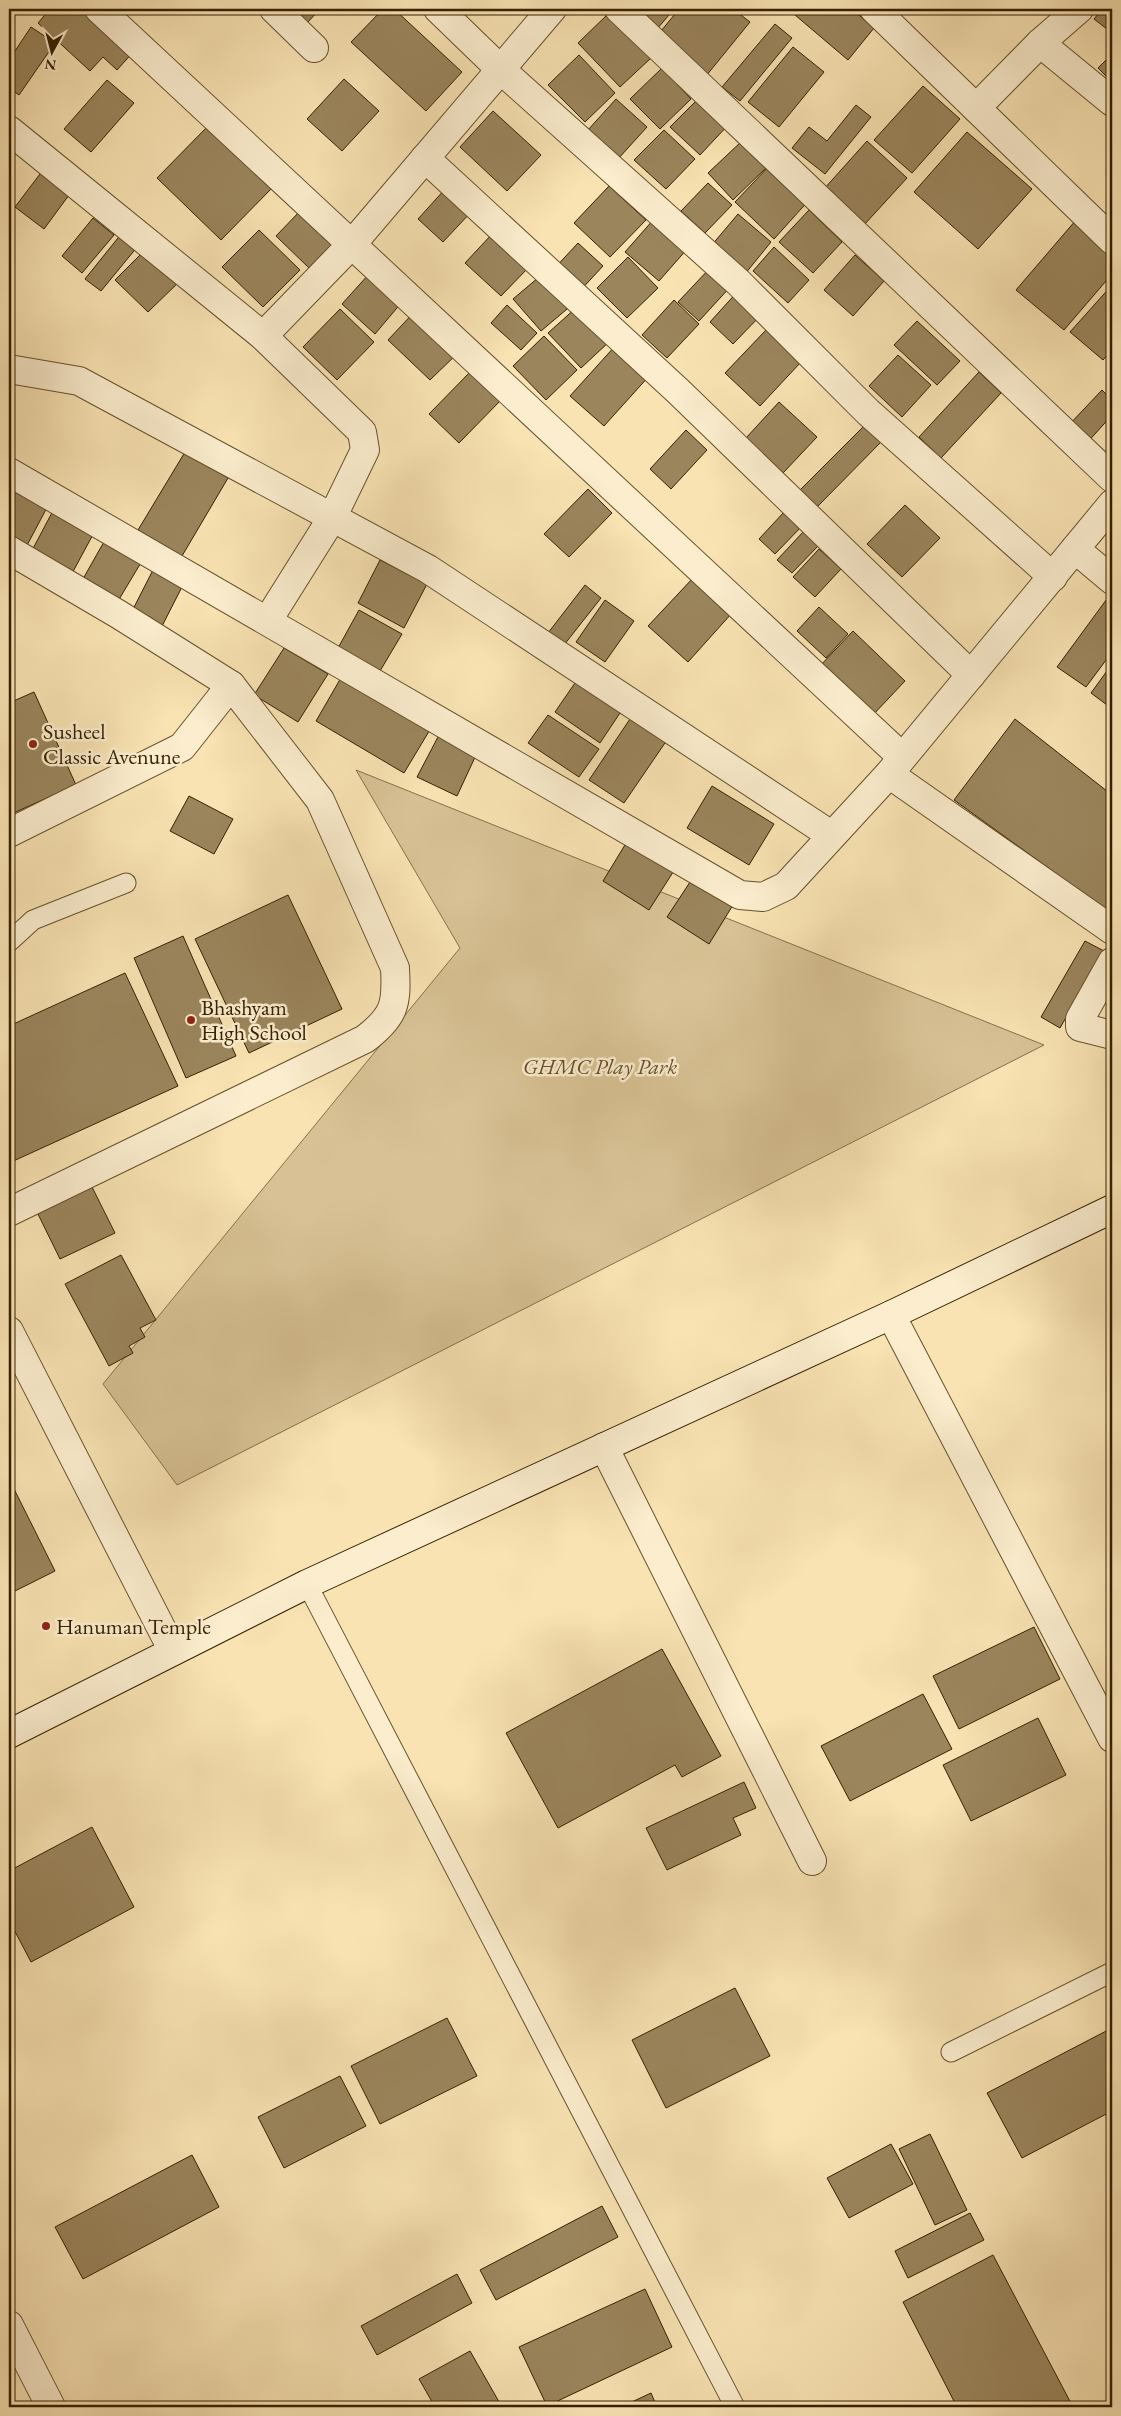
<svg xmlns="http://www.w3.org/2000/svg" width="1121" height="2416" font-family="'EB Garamond',serif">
	<rect width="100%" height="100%" fill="#f9e3b3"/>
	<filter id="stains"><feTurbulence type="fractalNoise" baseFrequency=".004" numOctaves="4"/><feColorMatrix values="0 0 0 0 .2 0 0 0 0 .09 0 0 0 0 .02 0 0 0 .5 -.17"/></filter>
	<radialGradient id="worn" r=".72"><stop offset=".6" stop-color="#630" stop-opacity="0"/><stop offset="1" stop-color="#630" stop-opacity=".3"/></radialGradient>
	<polygon fill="#d8c295" stroke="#86714a" points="356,770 1044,1045 177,1485 103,1384 460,948"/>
	<g fill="#9b855d" stroke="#352000">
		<polygon points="50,9 89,9 135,50 117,70 103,57 90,71 38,23"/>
		<polygon points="290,9 320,9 307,23"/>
		<polygon points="383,9 394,9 462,72 426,111 351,42"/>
		<polygon points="632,9 674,9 657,29"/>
		<polygon points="679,9 733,9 750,22 706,76 657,36"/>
		<polygon points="788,9 852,9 874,28 848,60"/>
		<polygon points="1102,9 1112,9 1112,33 1094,19"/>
		<polygon points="608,14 651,58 620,87 578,43"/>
		<polygon points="775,24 792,38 740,101 722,87"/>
		<polygon points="31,27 55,43 19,95 9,88 9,60"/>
		<polygon points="793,47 824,72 779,127 748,102"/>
		<polygon points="1112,54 1112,82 1098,68"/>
		<polygon points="579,55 615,93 585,122 548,85"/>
		<polygon points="662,68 691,99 660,129 630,99"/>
		<polygon points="344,79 379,111 342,151 307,119"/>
		<polygon points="107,80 134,103 91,152 64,129"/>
		<polygon points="923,86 960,119 912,173 874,140"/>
		<polygon points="701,96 730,123 700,155 670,127"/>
		<polygon points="616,99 647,127 618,159 587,131"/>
		<polygon points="856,105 871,117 825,174 792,148 809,127 827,141"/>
		<polygon points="493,111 541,155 507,191 460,147"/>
		<polygon points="210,124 274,186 221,240 157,178"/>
		<polygon points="664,130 695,159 666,189 634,160"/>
		<polygon points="967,132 1032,189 978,249 914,192"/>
		<polygon points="742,141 767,167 733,200 708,173"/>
		<polygon points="867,141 907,178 864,225 824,189"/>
		<polygon points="771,164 810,199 774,239 735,202"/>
		<polygon points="43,170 72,191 44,229 15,207"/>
		<polygon points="708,183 732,205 705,233 681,211"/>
		<polygon points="609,186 646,220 610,257 574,223"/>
		<polygon points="446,188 472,211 443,242 418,219"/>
		<polygon points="302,209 335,241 309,268 276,236"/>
		<polygon points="809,210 842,242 813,273 779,242"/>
		<polygon points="738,214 771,242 745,274 711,246"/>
		<polygon points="93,218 114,235 82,273 62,256"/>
		<polygon points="654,219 688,248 659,281 625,252"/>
		<polygon points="1076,220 1112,251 1112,274 1064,330 1016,290"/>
		<polygon points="259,230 300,270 263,307 222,267"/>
		<polygon points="122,233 138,246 101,291 85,279"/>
		<polygon points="493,233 529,267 501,296 465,263"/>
		<polygon points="578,243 603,266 577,294 552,271"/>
		<polygon points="149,246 182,279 148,312 115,280"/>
		<polygon points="774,247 809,280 788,303 753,271"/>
		<polygon points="855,255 884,281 853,316 824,290"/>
		<polygon points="628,257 658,288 627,318 597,288"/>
		<polygon points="711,267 732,285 699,321 678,302"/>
		<polygon points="545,272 573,304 541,331 513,299"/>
		<polygon points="369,274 402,302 375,334 342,304"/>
		<polygon points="1112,285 1112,350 1103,360 1070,332"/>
		<polygon points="739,290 763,313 733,344 710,322"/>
		<polygon points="674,300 699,324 667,358 642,335"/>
		<polygon points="507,305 537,333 521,350 491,323"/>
		<polygon points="577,307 610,341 581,368 548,333"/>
		<polygon points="340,309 374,342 337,380 303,347"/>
		<polygon points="417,309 460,351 430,380 388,340"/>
		<polygon points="917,321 960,361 937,385 894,345"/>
		<polygon points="766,330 801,362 760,406 725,373"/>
		<polygon points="544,336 577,370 546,400 513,366"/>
		<polygon points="616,345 650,375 604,426 570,396"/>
		<polygon points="898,355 931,385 902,417 869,386"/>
		<polygon points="472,370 502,399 459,443 429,414"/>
		<polygon points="979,372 1001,393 941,458 919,437"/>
		<polygon points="1102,390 1112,400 1112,415 1086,444 1067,427"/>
		<polygon points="779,402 817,437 783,473 746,438"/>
		<polygon points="867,423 884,439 817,507 800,490"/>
		<polygon points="686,430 707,450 671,489 650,469"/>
		<polygon points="185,452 228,478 182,556 138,530"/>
		<polygon points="9,479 51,500 25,549 9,541"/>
		<polygon points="588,489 612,513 569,557 544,534"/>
		<polygon points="905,505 940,538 902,577 867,544"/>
		<polygon points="55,507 96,529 69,579 28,558"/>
		<polygon points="785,511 802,526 775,554 759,539"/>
		<polygon points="804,531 819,545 792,573 777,560"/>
		<polygon points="105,540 142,561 115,606 79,586"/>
		<polygon points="819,549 841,569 815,597 793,577"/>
		<polygon points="380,560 427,584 404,628 358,603"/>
		<polygon points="153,570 183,585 159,632 129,617"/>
		<polygon points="693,578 732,613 688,662 648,626"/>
		<polygon points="585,585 601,598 564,645 548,633"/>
		<polygon points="1112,592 1112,652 1086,687 1057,667"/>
		<polygon points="605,600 634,621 605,662 576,642"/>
		<polygon points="819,607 848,634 826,658 797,631"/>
		<polygon points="359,610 402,634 380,671 338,648"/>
		<polygon points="853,631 905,681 871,717 818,668"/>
		<polygon points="284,648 328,674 298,722 254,695"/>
		<polygon points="1112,664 1112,698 1107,705 1091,693"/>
		<polygon points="342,676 431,728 404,773 316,721"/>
		<polygon points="577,680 622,710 600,743 555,712"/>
		<polygon points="34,692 76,785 9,815 9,703"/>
		<polygon points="548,715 599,749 579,777 528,743"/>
		<polygon points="632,716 667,740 624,803 589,780"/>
		<polygon points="1015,719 1112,795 1112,907 1108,911 954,800"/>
		<polygon points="439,735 477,753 457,796 417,777"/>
		<polygon points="712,786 774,824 749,865 687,828"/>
		<polygon points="189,796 233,819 214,854 170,831"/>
		<polygon points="628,840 675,869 649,910 603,881"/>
		<polygon points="692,879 733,905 709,944 667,917"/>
		<polygon points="288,895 342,1009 249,1053 195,939"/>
		<polygon points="183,936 236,1056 186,1078 134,958"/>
		<polygon points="1085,941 1104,951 1060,1028 1041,1017"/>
		<polygon points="125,973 178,1086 9,1163 9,1026"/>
		<polygon points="89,1181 115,1233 60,1259 35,1208"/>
		<polygon points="121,1255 156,1320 140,1328 145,1337 129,1346 133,1353 109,1366 65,1284"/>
		<polygon points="12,1485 55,1571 9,1594 9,1486"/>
		<polygon points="1034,1627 1060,1679 959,1729 933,1676"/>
		<polygon points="662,1649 721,1756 682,1777 675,1765 558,1828 506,1733"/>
		<polygon points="923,1694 952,1749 850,1801 821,1746"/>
		<polygon points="1038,1718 1066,1775 971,1821 943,1765"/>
		<polygon points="744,1782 756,1808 733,1818 741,1835 667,1870 646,1828"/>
		<polygon points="92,1827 134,1907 31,1962 9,1920 9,1871"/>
		<polygon points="735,1988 770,2056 666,2108 632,2040"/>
		<polygon points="447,2018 477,2076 380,2124 351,2066"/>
		<polygon points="1112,2028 1112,2111 1022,2158 987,2093"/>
		<polygon points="340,2076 366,2126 284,2168 258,2117"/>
		<polygon points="930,2134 967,2210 935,2225 899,2149"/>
		<polygon points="891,2144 913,2184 849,2218 827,2178"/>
		<polygon points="192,2155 219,2207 83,2279 55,2227"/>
		<polygon points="602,2206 618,2237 496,2300 480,2270"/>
		<polygon points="970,2213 984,2240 908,2278 895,2251"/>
		<polygon points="993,2255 1073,2407 957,2407 903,2302"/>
		<polygon points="457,2274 472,2303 377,2355 361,2326"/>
		<polygon points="645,2289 672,2347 547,2406 519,2347"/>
		<polygon points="470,2351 502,2407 435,2407 419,2379"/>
		<polygon points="651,2393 657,2407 621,2407"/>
	</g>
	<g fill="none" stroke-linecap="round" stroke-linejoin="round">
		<g stroke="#66512d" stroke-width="21">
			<g id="lane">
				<polyline points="9,942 33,920 126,883"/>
				<polyline points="307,1584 735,2407"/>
				<polyline points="951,2052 1112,1972"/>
			</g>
		</g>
		<g stroke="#66512d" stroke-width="30">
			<g id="street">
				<polyline points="99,9 902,757"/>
				<polyline points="274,9 314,48"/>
				<polyline points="438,9 500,69 738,282 868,412 1053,577"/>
				<polyline points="619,9 1112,478"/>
				<polyline points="874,9 1112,240"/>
				<polyline points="1040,43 1112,102"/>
				<polyline points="976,108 1040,43 1079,9"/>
				<polyline points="9,130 263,336 362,432 365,450 332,518 268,620"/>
				<polyline points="425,158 678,391 971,675"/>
				<polyline points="263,336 352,244 552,9"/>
				<polyline points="9,369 79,381 428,569 831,835"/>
				<polyline points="9,472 740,895 763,897 786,886 889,774 1112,504"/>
				<polyline points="1075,549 1112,580"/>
				<path d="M9,550L118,614L231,685L320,800L395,968C397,1004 395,1016 365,1039L9,1212"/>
				<polyline points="889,774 1112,930"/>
				<polyline points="9,833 182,747 231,685"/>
				<polyline points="1112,962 1080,1019 1080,1027 1112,1035"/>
				<polyline points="891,1315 1112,1738"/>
				<polyline points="9,1331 173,1651"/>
				<polyline points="604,1447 812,1861"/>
				<polyline points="9,2325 51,2407"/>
			</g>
		</g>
		<g stroke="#352000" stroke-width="30">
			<polyline id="secondary" points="9,1734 307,1584 891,1315 1112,1209"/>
		</g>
		<use href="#lane" stroke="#fbedce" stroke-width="19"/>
		<use href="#street" stroke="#fbedce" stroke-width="28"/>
		<use href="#secondary" stroke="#fbedce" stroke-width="28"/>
	</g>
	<g fill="#8f2418" stroke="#fbedce" stroke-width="2">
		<circle cx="33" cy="744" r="5"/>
		<circle cx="191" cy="1020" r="5"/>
		<circle cx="46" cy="1626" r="5"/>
	</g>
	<g text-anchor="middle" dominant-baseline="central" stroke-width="5" stroke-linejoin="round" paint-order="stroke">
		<g font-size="22" fill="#352000" stroke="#fbedce" text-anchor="start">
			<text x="43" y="731">Susheel<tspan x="43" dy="25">Classic Avenune</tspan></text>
			<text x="201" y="1007">Bhashyam<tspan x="201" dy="25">High School</tspan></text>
			<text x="56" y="1626">Hanuman Temple</text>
		</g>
		<g font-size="22" font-style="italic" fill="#66512d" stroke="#fbedce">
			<text x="600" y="1066">GHMC Play Park</text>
		</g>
	</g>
	<rect width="1121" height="2416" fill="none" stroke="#f9e3b3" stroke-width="30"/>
	<rect x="10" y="10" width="1101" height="2396" fill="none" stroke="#352000" stroke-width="2.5"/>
	<rect x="15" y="15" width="1091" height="2386" fill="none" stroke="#352000"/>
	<g transform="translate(52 52) rotate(187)" stroke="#fbedce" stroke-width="4" paint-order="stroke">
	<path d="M0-4L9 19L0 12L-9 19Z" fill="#352000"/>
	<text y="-8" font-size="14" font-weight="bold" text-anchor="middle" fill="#352000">N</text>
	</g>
	<rect width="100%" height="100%" filter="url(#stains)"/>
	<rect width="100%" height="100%" fill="url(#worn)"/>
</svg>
